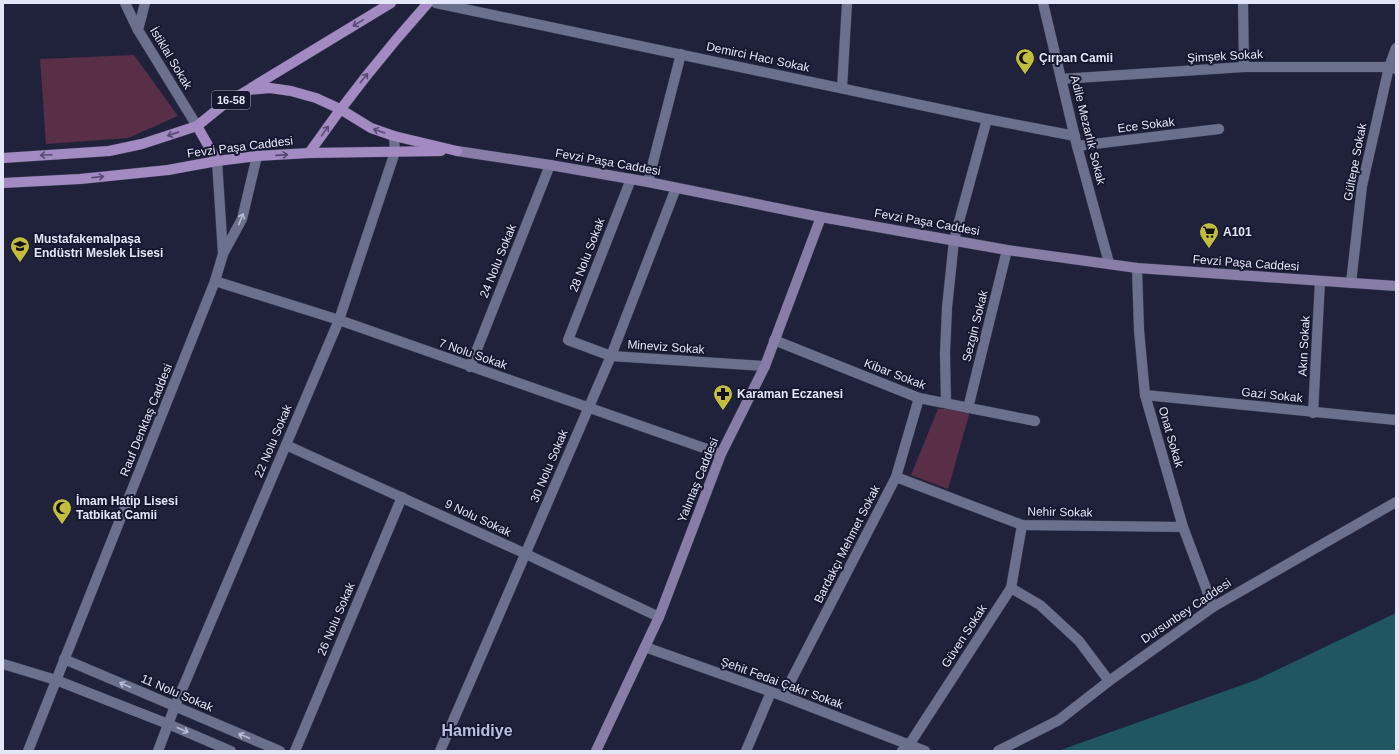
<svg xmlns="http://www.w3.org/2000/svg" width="1399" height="754" font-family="Arial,sans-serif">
	<rect width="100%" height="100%" fill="#1f223a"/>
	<g fill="#592e47">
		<polygon points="134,55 178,116 128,138 46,144 40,59"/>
		<polygon points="971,408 948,489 911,475 938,409"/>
	</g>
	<polygon fill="#20565f" points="1396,613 1396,751 1058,751 1256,680"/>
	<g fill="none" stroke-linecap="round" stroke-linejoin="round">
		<g stroke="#393b4f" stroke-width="11">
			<g id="minor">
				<polyline points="125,3 138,30 197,126"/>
				<polyline points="436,3 987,119 1075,136"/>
				<polyline points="1043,3 1077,146 1109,263"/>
				<polyline points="1243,3 1244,67"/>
				<polyline points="138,30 145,3"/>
				<polyline points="1061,79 1244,67 1389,67 1396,69"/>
				<polyline points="842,88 847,3"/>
				<polyline points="1077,146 1219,129"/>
				<polyline points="631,179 568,340 611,356 765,366"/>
				<polyline points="648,182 681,54"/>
				<polyline points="1137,268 1139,330 1145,395 1183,527 1213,607"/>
				<polyline points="215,281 339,320 721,454"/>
				<polyline points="1351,283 1362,186 1389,67 1396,48"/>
				<polyline points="774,340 919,398 1035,421"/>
				<polyline points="470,367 550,165"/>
				<polyline points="1145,395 1396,420"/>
				<polyline points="946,403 945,353 947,308 954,240 987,119"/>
				<polyline points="968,408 1007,250"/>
				<polyline points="1313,413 1320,281"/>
				<polyline points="286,445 526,554 659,617"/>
				<polyline points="896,477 1022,525 1183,527"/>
				<polyline points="1011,588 1040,605 1079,641 1109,681"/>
				<polyline points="645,647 783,696 925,751"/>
				<polyline points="64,659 280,751"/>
				<polyline points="3,664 56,680 168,724 231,751"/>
				<polyline points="783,696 896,477 919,398"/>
				<polyline points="158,751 175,706 339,320 395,152 394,136"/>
				<polyline points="295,751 402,497"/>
				<polyline points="440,751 611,356 676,188"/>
				<polyline points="746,751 771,692"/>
				<polyline points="902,751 909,745 1011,588 1022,525"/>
				<polyline points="998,751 1059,720 1109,681 1213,607 1396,502"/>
			</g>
		</g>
		<g stroke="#393b4f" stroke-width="11">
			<g id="tertiary">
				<polyline points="217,161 223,254"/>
				<polyline points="28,751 215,281 223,254 242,219 257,156"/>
			</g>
		</g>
		<g stroke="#393b4f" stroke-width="11">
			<g id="secondary">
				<polyline points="457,151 550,165 648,182 821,217 1007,250 1137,268 1396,286"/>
				<polyline points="596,751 659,617 721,454 765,366 821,217"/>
			</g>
		</g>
		<g stroke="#393b4f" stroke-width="11">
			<g id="primary">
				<polyline points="251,88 391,3"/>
				<polyline points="197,126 217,161"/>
				<path d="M309,153C346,100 385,51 428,3"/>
				<polyline points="3,158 109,151 142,144 197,126 223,105 248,90 270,88 291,91 316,98 340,109 371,128 394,136 457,151"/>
				<polyline points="3,183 80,179 168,170 217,161 257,156 309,153 441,151"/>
			</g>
		</g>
		<use href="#minor" stroke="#6b708d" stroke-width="10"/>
		<use href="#tertiary" stroke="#6b708d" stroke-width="10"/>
		<use href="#secondary" stroke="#877da7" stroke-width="10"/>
		<use href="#primary" stroke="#a38ac2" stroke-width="10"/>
	</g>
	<defs><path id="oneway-shaft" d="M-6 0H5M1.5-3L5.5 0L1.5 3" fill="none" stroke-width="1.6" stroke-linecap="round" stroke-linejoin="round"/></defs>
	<g stroke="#554b72">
		<use href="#oneway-shaft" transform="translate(358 23) rotate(149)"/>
		<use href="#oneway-shaft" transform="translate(364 78) rotate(-51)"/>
		<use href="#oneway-shaft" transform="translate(325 131) rotate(-55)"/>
		<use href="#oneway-shaft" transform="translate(379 131) rotate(-160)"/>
		<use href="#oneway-shaft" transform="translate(173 134) rotate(161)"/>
		<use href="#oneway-shaft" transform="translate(46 155) rotate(177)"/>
		<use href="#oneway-shaft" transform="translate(282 155) rotate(-4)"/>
		<use href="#oneway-shaft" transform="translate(98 177) rotate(-6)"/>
	</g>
	<g stroke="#b9bdd2">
		<use href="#oneway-shaft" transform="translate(241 219) rotate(-69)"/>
		<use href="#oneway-shaft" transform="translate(125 685) rotate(-157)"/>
		<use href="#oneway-shaft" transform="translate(183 730) rotate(23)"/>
		<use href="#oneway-shaft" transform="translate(244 736) rotate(-157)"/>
	</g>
	<defs>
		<g id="mosque-pin" transform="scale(1)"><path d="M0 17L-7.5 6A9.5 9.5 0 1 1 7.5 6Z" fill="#c2bd3f" stroke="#161830"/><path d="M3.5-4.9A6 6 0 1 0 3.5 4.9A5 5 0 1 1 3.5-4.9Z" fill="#111"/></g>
		<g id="supermarket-pin" transform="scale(1)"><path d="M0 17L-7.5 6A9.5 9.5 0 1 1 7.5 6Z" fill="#c2bd3f" stroke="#161830"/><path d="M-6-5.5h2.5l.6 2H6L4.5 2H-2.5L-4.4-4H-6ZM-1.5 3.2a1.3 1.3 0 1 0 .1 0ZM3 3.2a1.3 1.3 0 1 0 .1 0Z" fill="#111"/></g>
		<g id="school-pin" transform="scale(1)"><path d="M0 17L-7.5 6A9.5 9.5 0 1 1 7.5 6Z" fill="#c2bd3f" stroke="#161830"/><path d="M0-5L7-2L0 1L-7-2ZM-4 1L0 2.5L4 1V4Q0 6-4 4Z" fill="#111"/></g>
		<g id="pharmacy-pin" transform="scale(1)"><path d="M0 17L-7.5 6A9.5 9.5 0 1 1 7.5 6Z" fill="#c2bd3f" stroke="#161830"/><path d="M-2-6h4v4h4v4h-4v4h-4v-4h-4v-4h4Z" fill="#111"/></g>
	</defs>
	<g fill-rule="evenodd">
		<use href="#mosque-pin" x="1025" y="58"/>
		<use href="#supermarket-pin" x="1209" y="232"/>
		<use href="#school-pin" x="20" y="246"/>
		<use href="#pharmacy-pin" x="723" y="394"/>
		<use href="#mosque-pin" x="62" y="508"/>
	</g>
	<g text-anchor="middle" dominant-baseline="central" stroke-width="4" stroke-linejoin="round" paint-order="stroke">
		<rect fill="#161830" stroke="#a6a8bb" stroke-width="1" x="212" y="91" width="38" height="18" rx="3"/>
		<g font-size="11" font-weight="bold" fill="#e3e6f7">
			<text x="231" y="100">16-58</text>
		</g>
		<g font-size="12" fill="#e3e6f7" stroke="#161830">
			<text transform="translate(1225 56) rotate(-3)">Şimşek Sokak</text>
			<text transform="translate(758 57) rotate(12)">Demirci Hacı Sokak</text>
			<text transform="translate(171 58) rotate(59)">İstiklal Sokak</text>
			<text transform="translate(1146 125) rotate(-7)">Ece Sokak</text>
			<text transform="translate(1088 130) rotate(76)">Adile Mezarlık Sokak</text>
			<text transform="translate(240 147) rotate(-7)">Fevzi Paşa Caddesi</text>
			<text transform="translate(608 162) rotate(10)">Fevzi Paşa Caddesi</text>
			<text transform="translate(1355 162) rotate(-79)">Gültepe Sokak</text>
			<text transform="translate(927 222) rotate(10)">Fevzi Paşa Caddesi</text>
			<text transform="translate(587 255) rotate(-69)">28 Nolu Sokak</text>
			<text transform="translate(498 261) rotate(-68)">24 Nolu Sokak</text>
			<text transform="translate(1246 263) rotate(4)">Fevzi Paşa Caddesi</text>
			<text transform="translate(975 326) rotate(-76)">Sezgin Sokak</text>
			<text transform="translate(1304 346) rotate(-87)">Akın Sokak</text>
			<text transform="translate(666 347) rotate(4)">Mineviz Sokak</text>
			<text transform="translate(473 354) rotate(19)">7 Nolu Sokak</text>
			<text transform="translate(895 374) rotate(21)">Kibar Sokak</text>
			<text transform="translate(1272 395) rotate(6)">Gazi Sokak</text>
			<text transform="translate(146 420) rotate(-68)">Rauf Denktaş Caddesi</text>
			<text transform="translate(1171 437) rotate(74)">Onat Sokak</text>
			<text transform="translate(273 441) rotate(-67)">22 Nolu Sokak</text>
			<text transform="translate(549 466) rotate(-67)">30 Nolu Sokak</text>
			<text transform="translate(698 480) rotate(-68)">Yalıntaş Caddesi</text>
			<text transform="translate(1060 512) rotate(1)">Nehir Sokak</text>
			<text transform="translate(478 518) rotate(25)">9 Nolu Sokak</text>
			<text transform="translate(847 544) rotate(-63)">Bardakçı Mehmet Sokak</text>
			<text transform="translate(1186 611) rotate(-34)">Dursunbey Caddesi</text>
			<text transform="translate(336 619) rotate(-67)">26 Nolu Sokak</text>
			<text transform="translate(964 636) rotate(-57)">Güven Sokak</text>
			<text transform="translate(782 683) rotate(20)">Şehit Fedai Çakır Sokak</text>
			<text transform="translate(177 693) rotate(23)">11 Nolu Sokak</text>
		</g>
		<g font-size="12" font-weight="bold" fill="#e3e6f7" stroke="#161830" text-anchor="start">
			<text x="1039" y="58">Çırpan Camii</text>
			<text x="1223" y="232">A101</text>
			<text x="34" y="239">Mustafakemalpaşa<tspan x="34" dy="14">Endüstri Meslek Lisesi</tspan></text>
			<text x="737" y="394">Karaman Eczanesi</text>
			<text x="76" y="501">İmam Hatip Lisesi<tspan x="76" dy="14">Tatbikat Camii</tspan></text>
		</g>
		<g font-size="16" font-weight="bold" fill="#bac0e0" stroke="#161830">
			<text x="477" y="730">Hamidiye</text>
		</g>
	</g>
	<rect width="1399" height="754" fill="none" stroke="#e3e6f7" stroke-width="8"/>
</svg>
